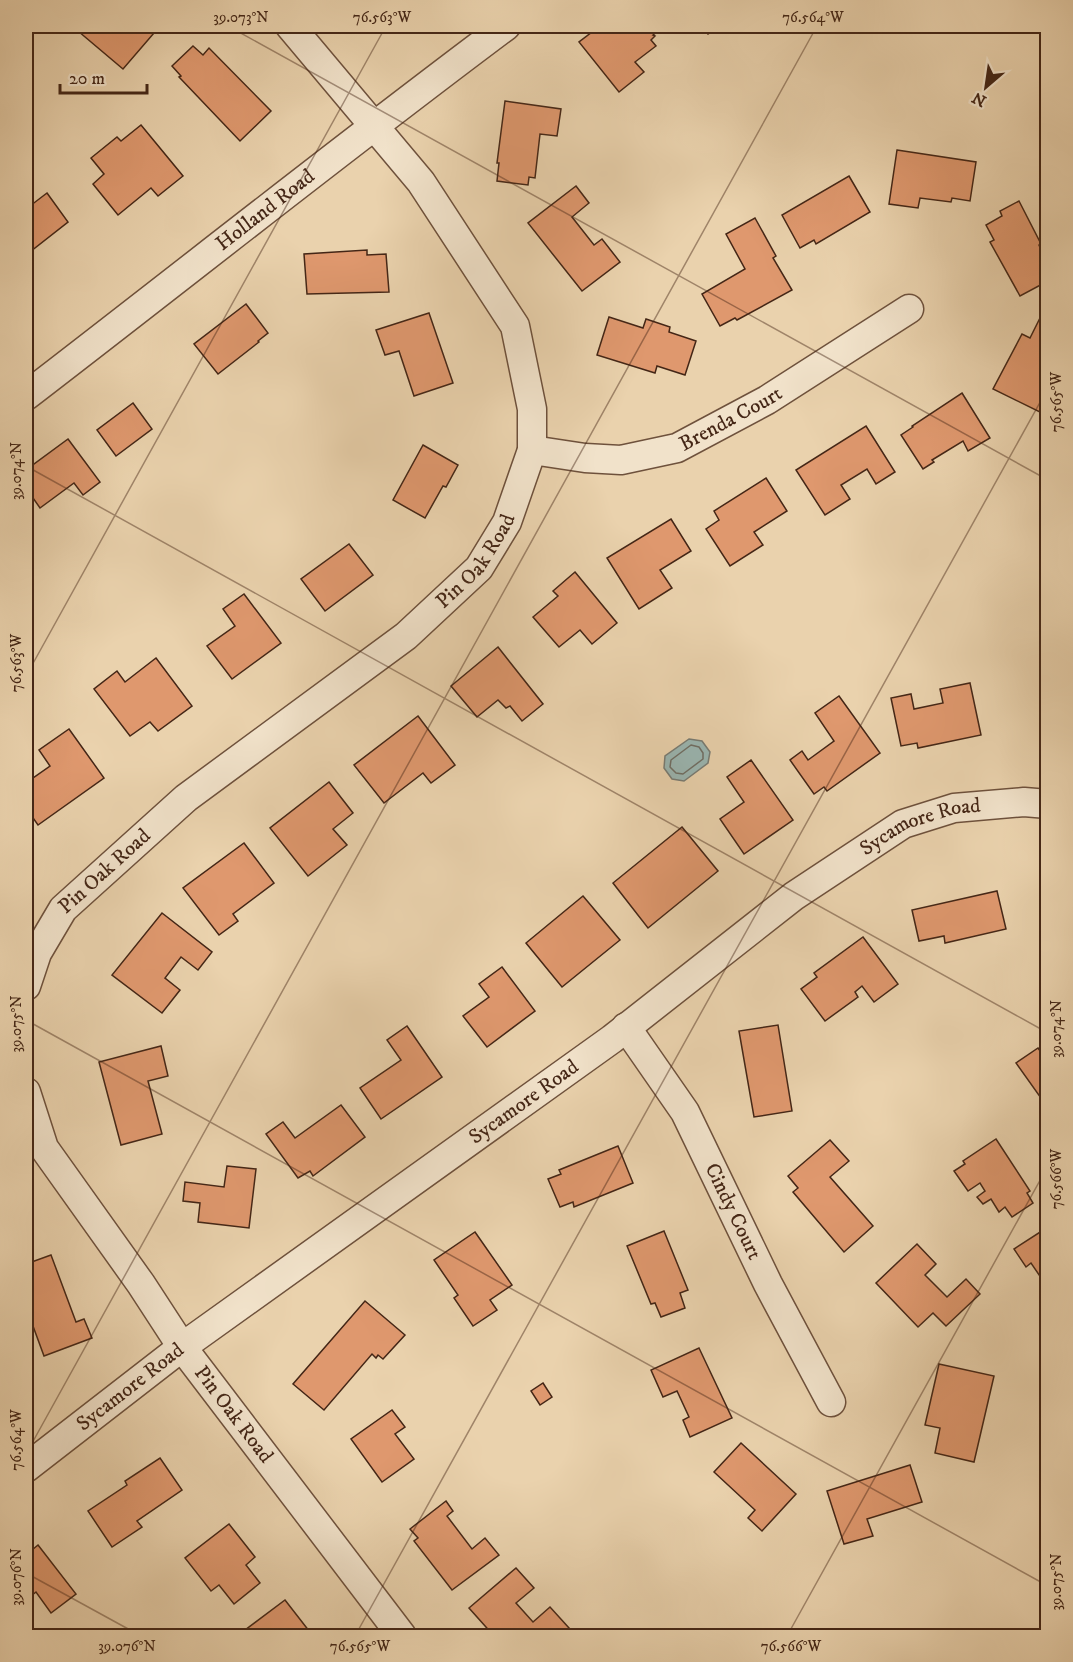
<svg xmlns="http://www.w3.org/2000/svg" width="1073" height="1662" font-family="'IM FELL DW Pica',serif">
	<rect width="100%" height="100%" fill="#ead2ad"/>
	<filter id="stains"><feTurbulence type="fractalNoise" baseFrequency=".00333" numOctaves="4"/><feColorMatrix values="0 0 0 0 .2 0 0 0 0 .09 0 0 0 0 .02 0 0 0 .5 -.17"/></filter>
	<radialGradient id="worn" r=".72"><stop offset=".6" stop-color="#630" stop-opacity="0"/><stop offset="1" stop-color="#630" stop-opacity=".3"/></radialGradient>
	<polygon fill="#9ab6b2" stroke="#787c74" stroke-width="1.5" points="689,739 702,741 710,752 708,763 684,781 672,779 664,768 665,756"/>
	<g fill="none" stroke-linecap="round" stroke-linejoin="round">
		<polygon stroke="#6f6e64" stroke-width="1.5" points="691,745 699,747 703,753 703,759 683,774 676,773 670,767 671,760"/>
	</g>
	<g fill="#df986e" stroke="#442616" stroke-width="1.5">
		<polygon points="83,26 160,26 123,69 78,31"/>
		<polygon points="600,26 604,26 606,28 610,26 665,26 653,35 655,36 651,40 656,46 635,62 644,72 619,92 579,42"/>
		<polygon points="701,26 720,26 708,34"/>
		<polygon points="193,46 203,55 209,48 271,111 240,141 179,77 181,76 172,66"/>
		<polygon points="505,101 561,109 557,136 540,134 535,178 529,177 528,185 497,181 499,163 497,163"/>
		<polygon points="141,125 183,176 158,196 151,188 118,215 93,184 104,174 91,158 117,137 121,141"/>
		<polygon points="897,150 976,162 970,201 952,198 951,202 920,198 918,208 889,204"/>
		<polygon points="849,176 870,212 816,244 814,240 800,248 782,215"/>
		<polygon points="576,186 589,203 572,217 594,245 602,239 620,262 582,291 528,223"/>
		<polygon points="47,193 68,222 26,255 26,209"/>
		<polygon points="1019,201 1041,244 1039,245 1042,252 1048,249 1048,281 1020,296 990,242 994,240 986,225 1002,216 1000,211"/>
		<polygon points="755,218 776,256 773,258 792,290 737,320 735,318 720,326 702,294 745,269 726,234"/>
		<polygon points="367,250 367,255 386,254 389,292 307,294 304,254"/>
		<polygon points="246,304 268,333 258,341 259,342 218,374 194,344"/>
		<polygon points="429,313 453,383 414,396 399,351 385,355 376,330"/>
		<polygon points="1042,314 1048,317 1048,365 1040,381 1048,385 1048,407 1044,414 993,389 1022,334 1030,338"/>
		<polygon points="609,317 643,328 646,319 670,327 669,332 696,341 685,375 657,366 655,373 597,355"/>
		<polygon points="962,393 990,438 968,451 963,441 932,460 934,462 923,469 901,435 913,427 912,426"/>
		<polygon points="133,403 152,429 116,456 97,430"/>
		<polygon points="866,426 895,472 876,484 867,469 841,485 850,499 825,515 796,470"/>
		<polygon points="68,439 100,482 83,495 74,483 40,508 26,488 26,470"/>
		<polygon points="423,445 458,465 446,487 443,486 425,518 393,500"/>
		<polygon points="766,478 787,511 754,532 763,545 730,566 706,529 719,520 714,511"/>
		<polygon points="671,519 691,551 660,570 672,588 639,609 607,558"/>
		<polygon points="349,544 373,575 325,611 301,579"/>
		<polygon points="575,572 617,623 592,644 580,630 559,647 533,617 558,596 553,591"/>
		<polygon points="244,594 281,643 232,679 207,646 235,626 223,609"/>
		<polygon points="498,647 543,704 522,721 510,706 506,708 498,700 477,717 451,686"/>
		<polygon points="156,658 192,706 158,731 150,722 130,736 94,689 117,671 125,682"/>
		<polygon points="970,683 981,735 918,748 917,743 901,746 891,698 911,694 914,709 943,703 940,689"/>
		<polygon points="839,696 880,753 827,791 824,787 814,794 790,760 802,751 808,760 834,741 815,713"/>
		<polygon points="418,716 455,765 431,783 423,773 384,803 354,765"/>
		<polygon points="69,729 104,778 38,825 26,808 26,783 50,766 39,750"/>
		<polygon points="751,760 793,820 744,854 720,819 744,802 727,777"/>
		<polygon points="329,782 353,813 333,829 347,845 308,876 270,828"/>
		<polygon points="682,827 718,871 648,928 613,883"/>
		<polygon points="244,843 274,883 233,914 238,921 219,935 183,888"/>
		<polygon points="997,891 1006,929 945,943 944,936 919,941 912,910"/>
		<polygon points="583,896 620,940 562,987 526,943"/>
		<polygon points="162,913 212,952 198,970 181,957 165,978 180,990 162,1013 112,975"/>
		<polygon points="863,937 898,984 874,1002 862,986 855,992 858,997 825,1021 801,989 817,977 814,973"/>
		<polygon points="502,967 535,1011 487,1047 463,1016 489,997 479,984"/>
		<polygon points="778,1025 792,1111 754,1117 739,1031"/>
		<polygon points="407,1026 442,1077 381,1119 360,1088 401,1060 387,1040"/>
		<polygon points="161,1046 168,1076 148,1081 162,1134 121,1145 99,1062"/>
		<polygon points="1038,1048 1043,1055 1048,1052 1048,1108 1016,1063"/>
		<polygon points="341,1105 365,1137 313,1176 310,1171 298,1178 266,1134 283,1122 295,1138"/>
		<polygon points="996,1139 1030,1191 1027,1193 1033,1203 1012,1217 1005,1207 999,1212 991,1199 983,1204 977,1197 985,1191 980,1183 968,1191 954,1171 965,1164 963,1161"/>
		<polygon points="830,1140 849,1161 830,1177 873,1226 844,1252 793,1192 798,1188 788,1176"/>
		<polygon points="618,1146 633,1183 574,1207 573,1202 560,1207 548,1179 561,1174 559,1170"/>
		<polygon points="227,1166 256,1169 249,1228 198,1222 200,1203 183,1201 185,1182 224,1187"/>
		<polygon points="1048,1227 1048,1288 1031,1263 1026,1267 1014,1249"/>
		<polygon points="664,1231 688,1290 680,1293 685,1308 661,1317 655,1303 651,1304 627,1246"/>
		<polygon points="475,1232 512,1285 490,1300 497,1310 473,1326 454,1298 458,1295 434,1260"/>
		<polygon points="917,1244 936,1264 925,1275 947,1297 966,1279 980,1294 946,1326 933,1313 918,1327 876,1283"/>
		<polygon points="51,1255 76,1322 84,1319 92,1338 44,1356 26,1307 26,1264"/>
		<polygon points="365,1301 405,1335 383,1359 378,1355 376,1358 372,1354 324,1410 293,1384"/>
		<polygon points="699,1348 732,1418 690,1437 683,1420 689,1417 677,1391 663,1397 651,1370"/>
		<polygon points="939,1364 994,1376 974,1462 935,1453 940,1428 925,1425"/>
		<polygon points="543,1383 552,1397 540,1405 531,1391"/>
		<polygon points="392,1410 405,1427 395,1434 414,1459 382,1482 351,1439"/>
		<polygon points="741,1443 796,1494 762,1531 748,1518 755,1510 714,1472"/>
		<polygon points="160,1458 182,1490 137,1521 142,1527 112,1547 88,1511 127,1485 125,1481"/>
		<polygon points="910,1465 922,1502 867,1519 873,1536 844,1544 827,1491"/>
		<polygon points="446,1501 453,1511 447,1516 472,1549 485,1538 499,1555 452,1590 414,1541 418,1538 410,1529"/>
		<polygon points="229,1524 255,1557 246,1565 260,1583 234,1604 219,1585 211,1591 185,1558"/>
		<polygon points="38,1545 76,1594 51,1613 36,1592 26,1600 26,1555"/>
		<polygon points="516,1568 534,1588 516,1603 533,1622 550,1607 569,1628 560,1636 494,1636 469,1608"/>
		<polygon points="285,1600 313,1636 237,1636"/>
	</g>
	<g fill="none" stroke-linecap="round" stroke-linejoin="round">
		<g stroke="#6e513c" stroke-width="31">
			<g id="street">
				<path id="s1" d="M26,396C186,273 344,147 506,26"/>
				<path id="s2" d="M532,450L585,458L621,460L677,448L767,400L909,309"/>
				<path id="s3" d="M26,986L37,953L63,909L186,798L406,636L479,568L507,522L532,450V409L515,326L421,182L290,26"/>
				<path id="s4" d="M626,1027L685,1112L768,1284L831,1402"/>
				<path id="s5" d="M26,1092L44,1148L141,1284L182,1347L402,1636"/>
				<path id="s6" d="M26,1468L182,1347L612,1039L794,896L903,824L954,808L1024,802L1048,804"/>
			</g>
		</g>
		<use href="#street" stroke="#f1e2ca" stroke-width="28"/>
	</g>
	<path fill="none" stroke="#442616" stroke-width="1.5" stroke-opacity="0.45" d="M228,26L1048,480M26,466L1048,1033M26,676L386,26M26,1020L1048,1586M26,1454L817,26M26,1573L141,1636M355,1636L1048,388M787,1636L1048,1166"/>
	<g text-anchor="middle" dominant-baseline="central" stroke-width="4.5" stroke-linejoin="round" paint-order="stroke">
		<g font-size="21" fill="#442616" stroke="#f1e2ca">
			<text stroke="none"><textPath href="#s1" startOffset="303">Holland Road</textPath></text>
			<text stroke="none"><textPath href="#s2" startOffset="208">Brenda Court</textPath></text>
			<text stroke="none"><textPath href="#s3" startOffset="628">Pin Oak Road</textPath></text>
			<text stroke="none"><textPath href="#s6" startOffset="1104">Sycamore Road</textPath></text>
			<text stroke="none"><textPath href="#s3" startOffset="142">Pin Oak Road</textPath></text>
			<text stroke="none"><textPath href="#s6" startOffset="618">Sycamore Road</textPath></text>
			<text stroke="none"><textPath href="#s4" startOffset="214">Cindy Court</textPath></text>
			<text stroke="none"><textPath href="#s6" startOffset="132">Sycamore Road</textPath></text>
			<text stroke="none"><textPath href="#s5" startOffset="386">Pin Oak Road</textPath></text>
		</g>
	</g>
	<rect width="1073" height="1662" fill="none" stroke="#ead2ad" stroke-width="66"/>
	<g transform="translate(986 87) rotate(209)" stroke="#f1e2ca" stroke-width="4.5" paint-order="stroke">
	<path d="M0-4.5L10 22L0 15L-10 22Z" fill="#442616"/>
	<text y="-9" font-size="16" font-weight="bold" text-anchor="middle" fill="#442616">N</text>
	</g>
	<path d="M60 84v9h87v-9" fill="none" stroke="#442616" stroke-width="3"/>
	<text x="69" y="84" font-size="18" fill="#442616" stroke="#f1e2ca" stroke-width="4.5" paint-order="stroke">20 m</text>
	<rect x="33" y="33" width="1007" height="1596" fill="none" stroke="#442616" stroke-width="2"/>
	<g font-size="15" text-anchor="middle" fill="#442616">
		<text x="241" y="22">39.073°N</text>
		<text x="382" y="22">76.563°W</text>
		<text x="813" y="22">76.564°W</text>
		<text transform="translate(1056 402) rotate(-90)" y="5">76.565°W</text>
		<text transform="translate(16 471) rotate(-90)" y="5">39.074°N</text>
		<text transform="translate(16 663) rotate(-90)" y="5">76.563°W</text>
		<text transform="translate(16 1024) rotate(-90)" y="5">39.075°N</text>
		<text transform="translate(1056 1029) rotate(-90)" y="5">39.074°N</text>
		<text transform="translate(1056 1179) rotate(-90)" y="5">76.566°W</text>
		<text transform="translate(16 1440) rotate(-90)" y="5">76.564°W</text>
		<text transform="translate(16 1577) rotate(-90)" y="5">39.076°N</text>
		<text transform="translate(1056 1582) rotate(-90)" y="5">39.075°N</text>
		<text x="127" y="1651">39.076°N</text>
		<text x="360" y="1651">76.565°W</text>
		<text x="791" y="1651">76.566°W</text>
	</g>
	<rect width="100%" height="100%" filter="url(#stains)"/>
	<rect width="100%" height="100%" fill="url(#worn)"/>
</svg>
